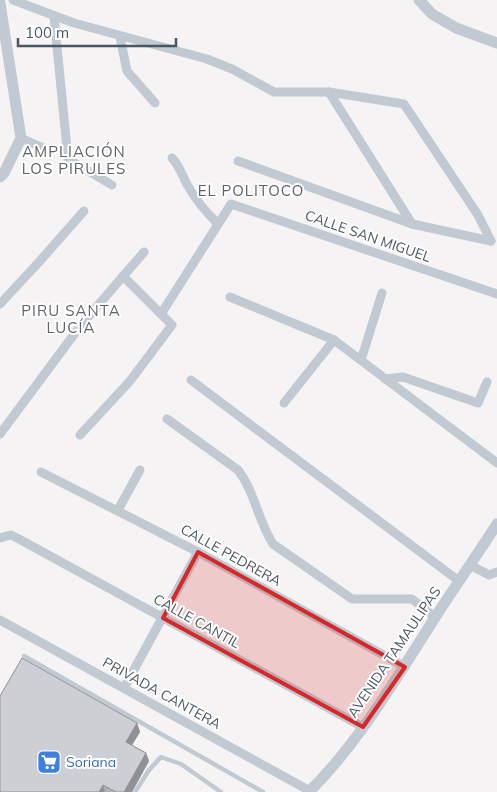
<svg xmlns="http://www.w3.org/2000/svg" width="497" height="792" font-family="Mulish,sans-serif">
	<rect width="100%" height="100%" fill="#f5f3f3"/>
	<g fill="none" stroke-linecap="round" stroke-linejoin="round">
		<g stroke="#c1cad2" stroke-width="4.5">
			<polyline points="24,656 263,792"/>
			<polyline points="135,792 149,770 161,757 181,764 221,792"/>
		</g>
		<g stroke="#c1cad2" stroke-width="9">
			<polyline points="13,0 74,23 207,59 232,69 274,92 329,92 404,104 478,215 491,241"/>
			<polyline points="54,16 68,159 112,185"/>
			<polyline points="120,37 127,71 155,103"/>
			<polyline points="329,92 412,224"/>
			<polyline points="21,138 50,151"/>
			<path d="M172,158C180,166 182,176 188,186C196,201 206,212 218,224"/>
			<polyline points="238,161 412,224 491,241"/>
			<polyline points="230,297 334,340 497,463"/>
			<polyline points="0,304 39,262 84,211"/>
			<polyline points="161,314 231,204 497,294"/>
			<polyline points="361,360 382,293"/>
			<polyline points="385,379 403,377 478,403 487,382"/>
			<polyline points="191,380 459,581"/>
			<polyline points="284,403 334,340"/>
			<path d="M167,419L238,470C255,492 258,521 273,544L352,599H412L435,617"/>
			<polyline points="0,434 81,325 144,252"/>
			<polyline points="80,435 130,381 172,325 123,276"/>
			<polyline points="41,472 198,552 405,667"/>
			<polyline points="118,510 140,470"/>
			<polyline points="0,538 11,535 19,539 363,727"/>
			<polyline points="470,565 489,575 497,572"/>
			<polyline points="0,620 310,791"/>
			<polyline points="124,688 198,552"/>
		</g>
		<g stroke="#c1cad2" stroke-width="11">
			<polyline points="419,0 432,14 456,28 497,43"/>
			<polyline points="0,3 21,138 4,173 0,177"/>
			<path d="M309,792C360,741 397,677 436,616C456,585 477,555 497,524"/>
		</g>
	</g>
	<polygon fill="#b0b2b7" points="137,723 140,732 132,745 146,753 149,761 132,792 0,792"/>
	<g fill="#909195">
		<polygon points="137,723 140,732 129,750 126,742"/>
		<polygon points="146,753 149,761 132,792 124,792"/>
		<polygon points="103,785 105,792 99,792"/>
	</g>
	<polygon fill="#cdcfd5" stroke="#909195" points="22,658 137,723 126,742 146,753 124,792 116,792 103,785 99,792 0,792 0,696"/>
	<path fill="#d62828" fill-opacity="0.2" stroke="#d62828" stroke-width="4" stroke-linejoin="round" d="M198,552L405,667L363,727L163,618Z"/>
	<defs>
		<g id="supermarket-square" transform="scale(1.25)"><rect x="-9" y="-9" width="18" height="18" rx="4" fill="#3f7fe0" stroke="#fff"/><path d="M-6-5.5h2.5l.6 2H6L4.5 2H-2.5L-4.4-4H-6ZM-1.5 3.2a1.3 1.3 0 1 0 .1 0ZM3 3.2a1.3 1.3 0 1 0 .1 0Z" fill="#fff"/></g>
	</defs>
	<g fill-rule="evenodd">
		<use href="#supermarket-square" x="49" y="762"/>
	</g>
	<g text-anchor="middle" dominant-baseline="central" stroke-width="4" stroke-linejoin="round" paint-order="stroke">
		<g font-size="14" fill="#4a5661" stroke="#fff">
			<text transform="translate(368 236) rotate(19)">CALLE SAN MIGUEL</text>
			<text transform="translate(231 555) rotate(29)">CALLE PEDRERA</text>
			<text transform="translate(197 621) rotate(29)">CALLE CANTIL</text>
			<text transform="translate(394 652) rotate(-56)">AVENIDA TAMAULIPAS</text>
			<text transform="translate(162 693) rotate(29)">PRIVADA CANTERA</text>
		</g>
		<g font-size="14" fill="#366cbe" stroke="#fff" text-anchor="start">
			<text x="66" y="762">Soriana</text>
		</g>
		<g font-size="15" letter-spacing="1" fill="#5f6368" stroke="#fff">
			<text x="74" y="151">AMPLIACIÓN<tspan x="74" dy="17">LOS PIRULES</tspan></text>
			<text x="251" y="190">EL POLITOCO</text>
			<text x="71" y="310">PIRU SANTA<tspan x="71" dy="17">LUCÍA</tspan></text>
		</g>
	</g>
	<path d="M18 38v8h158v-8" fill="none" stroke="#4a5661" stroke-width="2.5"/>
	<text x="25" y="38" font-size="15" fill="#4a5661" stroke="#ffffff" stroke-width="4" paint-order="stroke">100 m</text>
</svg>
